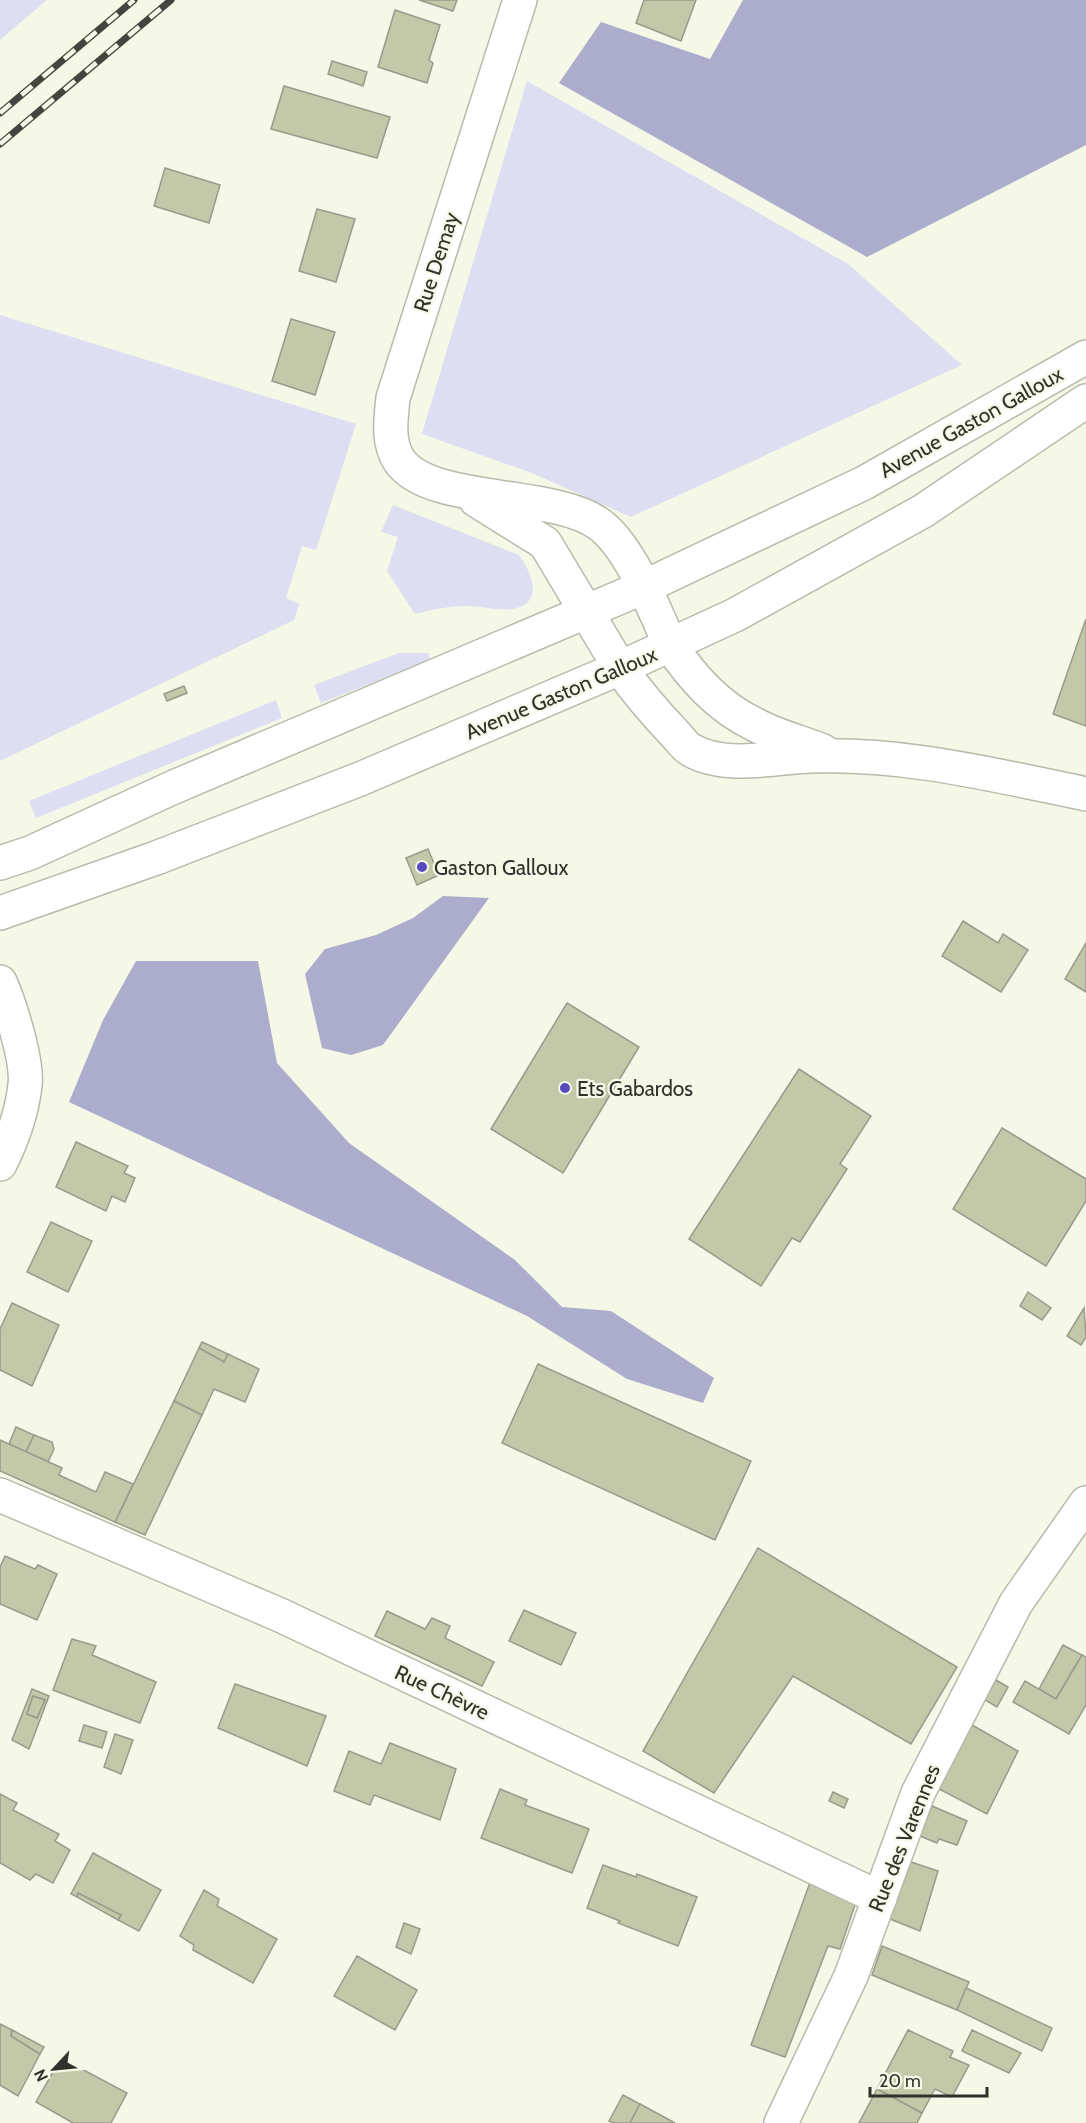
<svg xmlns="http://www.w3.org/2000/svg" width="1086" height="2123" font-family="Cabin,sans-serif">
	<rect width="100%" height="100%" fill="#f5f7e7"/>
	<g fill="#dddef1">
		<polygon points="0,0 47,0 0,40"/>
		<polygon points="527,81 848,264 962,365 631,517 532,473 422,434"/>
		<polygon points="0,315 356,424 316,550 302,546 286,598 299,604 294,620 0,761"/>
		<path d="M393,505L519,555C532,573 545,604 512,609C497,611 481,606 466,606C448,606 432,610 415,614L387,571L398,537L381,532Z"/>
		<polygon points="399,653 428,653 430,660 321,703 314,685"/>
		<polygon points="276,700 282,718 36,818 29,801"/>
	</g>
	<g fill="#acadcc">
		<polygon points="743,0 1086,0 1086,145 867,257 559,83 601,22 710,59"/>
		<polygon points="443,896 489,898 383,1045 351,1055 322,1048 305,974 325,949 376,935 413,918"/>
		<polygon points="136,961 258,961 277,1063 349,1143 515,1260 562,1307 611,1311 714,1378 703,1403 627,1379 527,1316 69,1102 103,1020"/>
	</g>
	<g fill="#c3c8a8" stroke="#989b8c" stroke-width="1.5" fill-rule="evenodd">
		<polygon points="419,0 457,0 453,11"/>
		<polygon points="644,0 696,0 681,41 636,23"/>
		<polygon points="395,10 440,25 429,60 433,63 427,83 378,67"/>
		<polygon points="332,61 367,72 363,86 328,74"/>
		<polygon points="284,86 390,117 377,158 271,129"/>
		<polygon points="165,168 220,185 209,223 154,206"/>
		<polygon points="317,209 355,219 336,282 299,271"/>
		<polygon points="291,319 335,332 315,395 272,381"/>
		<polygon points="1086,619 1086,726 1053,714"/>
		<polygon points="184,686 187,693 167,701 164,694"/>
		<polygon points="428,849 439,875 417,885 406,858"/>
		<polygon points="963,921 998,943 1003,934 1028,950 1001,992 942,956"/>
		<polygon points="1086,943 1086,992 1065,979"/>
		<polygon points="567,1003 639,1047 563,1173 491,1129"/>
		<polygon points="799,1069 871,1116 840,1164 847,1169 800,1242 792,1238 761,1286 689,1239"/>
		<polygon points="1002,1128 1086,1179 1086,1201 1046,1266 953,1209"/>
		<polygon points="76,1142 128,1166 124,1173 135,1178 125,1202 112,1196 106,1211 56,1187"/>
		<polygon points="51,1222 92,1241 68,1292 27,1272"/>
		<polygon points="1028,1292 1051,1308 1042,1320 1020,1306"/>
		<polygon points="12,1303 59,1325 32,1386 0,1370 0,1329"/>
		<polygon points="1084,1308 1086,1337 1081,1345 1067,1336"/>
		<polygon points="202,1342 228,1354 224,1362 199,1348"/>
		<polygon points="199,1348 224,1362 228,1354 259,1369 245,1402 214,1389 202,1415 174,1401"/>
		<polygon points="538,1364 751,1461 715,1540 502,1443"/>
		<polygon points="174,1401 202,1415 145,1535 115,1522"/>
		<polygon points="16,1427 34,1435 26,1452 9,1444"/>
		<polygon points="34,1435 52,1442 54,1449 48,1462 26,1452"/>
		<polygon points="0,1440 62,1468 59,1475 96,1492 105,1472 133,1484 115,1522 0,1471"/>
		<polygon points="758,1548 957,1667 911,1744 793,1676 714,1793 643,1751"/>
		<polygon points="5,1556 35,1569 38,1565 57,1574 37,1620 0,1604 0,1567"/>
		<polygon points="524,1610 576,1633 561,1665 509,1641"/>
		<polygon points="387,1611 425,1629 432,1618 450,1626 445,1638 494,1662 482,1686 375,1636"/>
		<polygon points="72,1639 96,1646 92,1655 156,1682 140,1723 53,1690"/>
		<polygon points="1063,1645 1082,1655 1056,1699 1039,1689"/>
		<polygon points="1082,1655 1086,1657 1086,1705 1069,1734 1013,1702 1025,1681 1056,1699"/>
		<polygon points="996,1680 1008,1687 997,1707 985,1700"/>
		<polygon points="235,1684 326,1716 307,1766 218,1728"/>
		<path d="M32,1689L49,1696L29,1749L12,1740ZM33,1696L45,1700L37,1718L27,1714Z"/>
		<polygon points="33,1696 45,1700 37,1718 27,1714"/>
		<polygon points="84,1725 107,1732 102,1748 79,1741"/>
		<polygon points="972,1725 1018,1751 987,1814 939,1789"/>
		<polygon points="115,1734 133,1740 121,1774 104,1767"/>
		<polygon points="390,1743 456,1769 440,1820 374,1795 370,1805 334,1791 349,1751 381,1764"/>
		<polygon points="500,1789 527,1800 525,1805 589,1829 572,1873 481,1838"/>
		<polygon points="833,1792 848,1799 844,1808 829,1801"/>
		<polygon points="0,1794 17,1803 13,1810 59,1834 55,1841 70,1850 53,1883 36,1874 30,1880 0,1863"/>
		<polygon points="932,1806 967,1821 957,1845 939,1839 937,1843 920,1836"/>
		<polygon points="93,1853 161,1890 139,1931 118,1920 121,1915 78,1893 77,1897 71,1894"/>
		<polygon points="911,1862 938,1871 920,1931 890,1919"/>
		<polygon points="603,1865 636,1877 637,1874 697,1897 678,1946 618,1923 620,1921 587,1908"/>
		<polygon points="812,1877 857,1899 840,1949 828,1946 785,2057 751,2045"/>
		<polygon points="204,1890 219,1899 217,1906 277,1939 253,1983 193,1950 194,1945 180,1936"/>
		<polygon points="78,1893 121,1915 118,1920 77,1897"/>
		<polygon points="404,1923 420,1929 411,1954 396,1947"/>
		<polygon points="882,1946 969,1982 957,2010 872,1975"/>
		<polygon points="357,1956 417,1990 395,2030 334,1996"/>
		<polygon points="966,1988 1052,2028 1042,2051 957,2010"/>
		<polygon points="0,2024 12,2030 11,2036 40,2054 18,2096 0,2085"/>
		<polygon points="12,2030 44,2047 40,2054 11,2036"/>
		<polygon points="908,2030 953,2051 950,2057 969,2065 952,2097 935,2089 922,2113 877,2089"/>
		<polygon points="972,2030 1021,2053 1009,2073 962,2051"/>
		<polygon points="61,2058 127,2093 111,2123 73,2123 36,2102"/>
		<polygon points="877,2089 922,2113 917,2123 859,2123"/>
		<polygon points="623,2095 640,2104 630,2123 614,2123 609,2121"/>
		<polygon points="640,2104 675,2123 630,2123"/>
	</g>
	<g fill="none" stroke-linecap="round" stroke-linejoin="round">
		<g stroke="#b8baab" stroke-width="36">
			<g id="minor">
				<path d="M520,0L393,398C391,418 387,442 399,460C428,505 552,490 599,524C630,546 655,611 670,645"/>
				<polyline points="476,500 545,543 620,668"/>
				<path d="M0,982C10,1004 28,1062 25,1085C22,1113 13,1138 0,1164"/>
				<polyline points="0,1495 280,1615 880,1898"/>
				<polyline points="781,2123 851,1976 918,1793 1016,1603 1086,1503"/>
			</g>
		</g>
		<g stroke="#b8baab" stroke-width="36">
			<g id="tertiary">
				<path d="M670,645C692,677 718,707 754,724C775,736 801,742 823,751"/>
				<path d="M620,668C637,692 655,713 675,734C680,739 685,747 691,750C720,767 763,760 794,757C893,750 990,774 1086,794"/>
			</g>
		</g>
		<g stroke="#b8baab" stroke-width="36">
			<g id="primary">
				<polyline points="0,863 30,853 174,787 644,587 864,483 1086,357"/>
				<polyline points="0,913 156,858 360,779 620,668 735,615 923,511 1086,401"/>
			</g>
		</g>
		<use href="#minor" stroke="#fff" stroke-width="33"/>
		<use href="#tertiary" stroke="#fff" stroke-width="33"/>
		<use href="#primary" stroke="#fff" stroke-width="33"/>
		<g stroke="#44453e" stroke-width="7">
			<g id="rail">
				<polyline points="0,113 134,0"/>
				<polyline points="0,144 171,0"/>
			</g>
		</g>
		<use href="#rail" stroke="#f5f7e7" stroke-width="4.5" stroke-dasharray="14" stroke-linecap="butt"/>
	</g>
	<g fill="#5849c1" stroke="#f5f7e7" stroke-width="2">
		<circle cx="422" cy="867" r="6"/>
		<circle cx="565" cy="1088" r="6"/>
	</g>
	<g text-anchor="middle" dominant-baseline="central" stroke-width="4.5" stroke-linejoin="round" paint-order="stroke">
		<g font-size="21" fill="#30312b" stroke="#f5f7e7">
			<text transform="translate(436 262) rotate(-72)">Rue Demay</text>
			<text transform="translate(971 422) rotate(-29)">Avenue Gaston Galloux</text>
			<text transform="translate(561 693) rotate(-23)">Avenue Gaston Galloux</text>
			<text transform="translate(442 1692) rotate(25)">Rue Chèvre</text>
			<text transform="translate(904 1838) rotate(-68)">Rue des Varennes</text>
		</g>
		<g font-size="21" fill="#30312b" stroke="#f5f7e7" text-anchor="start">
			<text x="434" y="867">Gaston Galloux</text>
			<text x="577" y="1088">Ets Gabardos</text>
		</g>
	</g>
	<g transform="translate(54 2069) rotate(244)" stroke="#f5f7e7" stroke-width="4.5" paint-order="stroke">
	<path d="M0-4.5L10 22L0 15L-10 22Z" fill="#30312b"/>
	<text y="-9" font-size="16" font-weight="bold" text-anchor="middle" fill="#30312b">N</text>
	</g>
	<path d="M870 2087v9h117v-9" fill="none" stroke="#30312b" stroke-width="3"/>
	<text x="879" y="2087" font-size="18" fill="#30312b" stroke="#f5f7e7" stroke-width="4.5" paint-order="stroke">20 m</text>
</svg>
